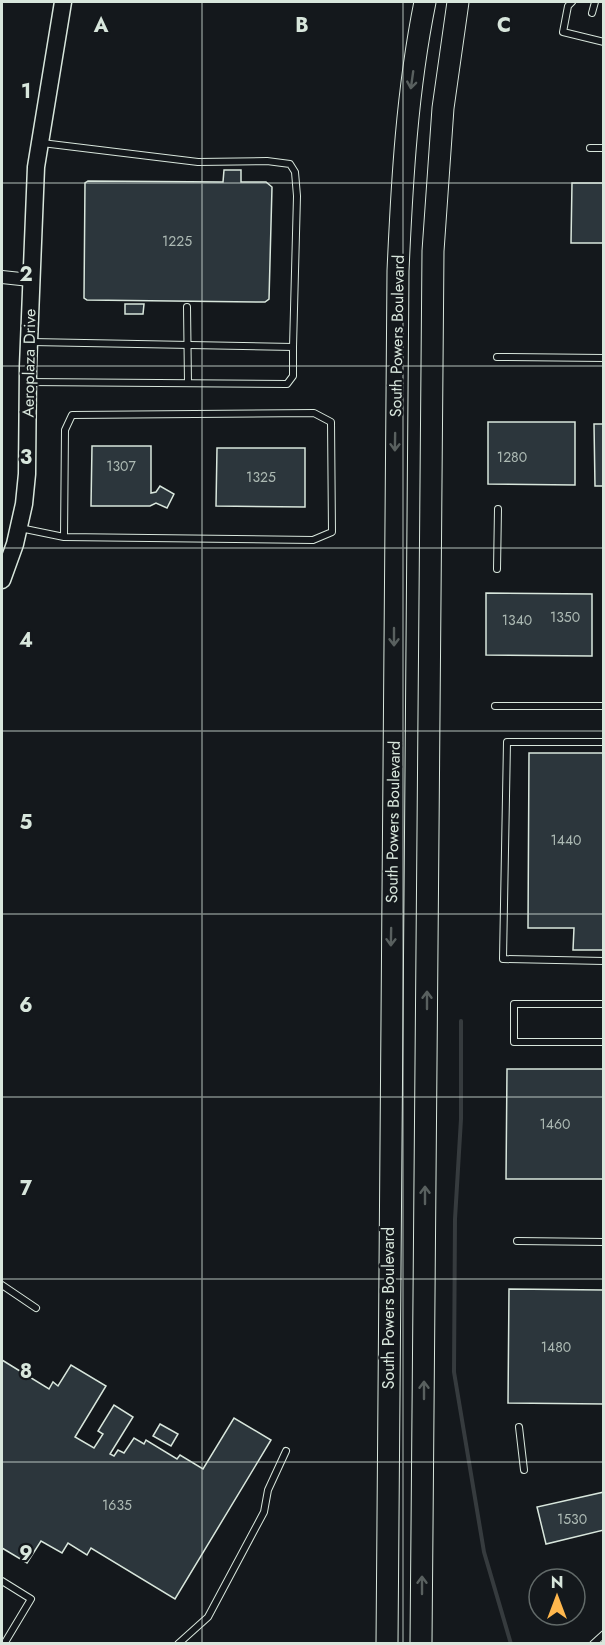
<svg xmlns="http://www.w3.org/2000/svg" width="605" height="1645" font-family="Jost,sans-serif">
	<rect width="100%" height="100%" fill="#14181c"/>
	<g fill="none" stroke-linecap="round" stroke-linejoin="round">
		<polyline stroke="#363b3e" stroke-width="4" points="461,1021 461,1119 455,1219 454,1372 484,1552 511,1644"/>
	</g>
	<g fill="#2c363c" stroke="#d8e6dc" stroke-width="1.5">
		<polygon points="224,170 241,170 241,182 266,182 272,187 269,299 265,302 87,300 84,298 85,183 88,181 223,182"/>
		<polygon points="572,183 604,183 604,243 571,243"/>
		<polygon points="125,304 144,304 143,314 125,314"/>
		<polygon points="488,422 575,422 575,485 488,484"/>
		<polygon points="594,424 604,424 604,486 595,486"/>
		<polygon points="92,446 151,446 151,493 156,492 160,486 174,494 167,508 156,503 150,506 91,506"/>
		<polygon points="217,448 305,448 305,507 216,506"/>
		<polygon points="486,593 592,594 592,656 486,655"/>
		<polygon points="529,753 604,753 604,950 573,950 574,928 528,928"/>
		<polygon points="507,1069 604,1069 604,1179 506,1179"/>
		<polygon points="509,1289 604,1290 604,1404 508,1403"/>
		<polygon points="2,1360 49,1389 53,1382 58,1386 71,1365 106,1386 75,1437 94,1448 103,1434 98,1431 114,1405 133,1417 110,1454 114,1456 118,1450 124,1453 134,1438 144,1444 146,1440 177,1459 180,1455 203,1469 234,1418 271,1440 175,1599 91,1548 87,1555 68,1543 62,1553 41,1541 27,1563 2,1548"/>
		<polygon points="160,1424 178,1434 171,1446 153,1436"/>
		<polygon points="604,1492 604,1530 546,1544 537,1507"/>
	</g>
	<g fill="none" stroke-linecap="round" stroke-linejoin="round">
		<g stroke="#d8e6dc" stroke-width="8">
			<g id="lane">
				<polyline points="572,2 568,6 563,32 604,42"/>
				<polyline points="592,13 595,2"/>
				<polyline points="42,143 198,162 267,161 290,164 295,172 297,196 293,347"/>
				<polyline points="590,148 604,148"/>
				<polyline points="187,307 188,383"/>
				<polyline points="497,357 604,358"/>
				<polyline points="28,382 287,384 293,376 293,347 32,342"/>
				<polyline points="20,528 64,537 313,540 332,532 331,422 314,413 72,415 65,430 64,537"/>
				<polyline points="497,569 498,509"/>
				<polyline points="495,706 604,706"/>
				<polyline points="604,742 507,742 503,959 604,961"/>
				<polyline points="604,1004 514,1004 514,1042 604,1042"/>
				<polyline points="517,1241 604,1242"/>
				<polyline points="2,1285 36,1308"/>
				<polyline points="519,1427 524,1470"/>
				<polyline points="2,1581 31,1599 4,1644"/>
				<polyline points="178,1644 208,1617 264,1512 268,1490 286,1451"/>
				<polyline points="593,1644 604,1634"/>
			</g>
		</g>
		<g stroke="#d8e6dc" stroke-width="14">
			<polyline id="street" points="2,277 30,280"/>
		</g>
		<g stroke="#d8e6dc" stroke-width="19">
			<polyline id="secondary" points="2,580 15,544 24,504 27,474 28,367 36,167 63,2"/>
		</g>
		<g stroke="#d8e6dc" stroke-width="23">
			<g id="highway">
				<path d="M387,1644L398,271C402,181 407,91 425,2"/>
				<polyline points="421,1644 433,251 443,108 458,2"/>
			</g>
		</g>
		<use href="#lane" stroke="#14181c" stroke-width="6"/>
		<use href="#street" stroke="#14181c" stroke-width="12"/>
		<use href="#secondary" stroke="#14181c" stroke-width="16"/>
		<use href="#highway" stroke="#14181c" stroke-width="21"/>
	</g>
	<defs><path id="oneway-shaft" d="M-6 0H5M1.5-3L5.5 0L1.5 3" fill="none" stroke-width="1.6" stroke-linecap="round" stroke-linejoin="round" transform="scale(1.5)"/></defs>
	<g stroke="#59605f">
		<use href="#oneway-shaft" transform="translate(412 80) rotate(98)"/>
		<use href="#oneway-shaft" transform="translate(395 442) rotate(91)"/>
		<use href="#oneway-shaft" transform="translate(394 637) rotate(90)"/>
		<use href="#oneway-shaft" transform="translate(391 937) rotate(91)"/>
		<use href="#oneway-shaft" transform="translate(427 1000) rotate(-90)"/>
		<use href="#oneway-shaft" transform="translate(425 1195) rotate(-90)"/>
		<use href="#oneway-shaft" transform="translate(424 1390) rotate(-90)"/>
		<use href="#oneway-shaft" transform="translate(422 1585) rotate(-90)"/>
	</g>
	<path fill="none" stroke="#d8e6dc" stroke-width="1.5" stroke-opacity="0.55" d="M202,2V1644M403,2V1644M2,183H604M2,366H604M2,548H604M2,731H604M2,914H604M2,1097H604M2,1279H604M2,1462H604"/>
	<g text-anchor="middle" dominant-baseline="central" stroke-width="4.5" stroke-linejoin="round" paint-order="stroke">
		<g font-size="14" fill="#adbab4">
			<text x="177" y="241">1225</text>
			<text x="512" y="457">1280</text>
			<text x="121" y="466">1307</text>
			<text x="261" y="477">1325</text>
			<text x="565" y="617">1350</text>
			<text x="517" y="620">1340</text>
			<text x="566" y="840">1440</text>
			<text x="555" y="1124">1460</text>
			<text x="556" y="1347">1480</text>
			<text x="117" y="1505">1635</text>
			<text x="572" y="1519">1530</text>
		</g>
		<g font-size="16" fill="#d8e6dc" stroke="#14181c">
			<text transform="translate(397 336) rotate(-89)">South Powers Boulevard</text>
			<text transform="translate(29 363) rotate(-89)">Aeroplaza Drive</text>
			<text transform="translate(393 822) rotate(-89)">South Powers Boulevard</text>
			<text transform="translate(388 1308) rotate(-90)">South Powers Boulevard</text>
		</g>
	</g>
	<g font-size="20" text-anchor="middle" font-weight="bold" fill="#d8e6dc" stroke="#14181c" stroke-width="4.5" stroke-linejoin="round" paint-order="stroke">
		<text x="101" y="32">A</text>
		<text x="302" y="32">B</text>
		<text x="504" y="32">C</text>
		<text x="26" y="98">1</text>
		<text x="26" y="281">2</text>
		<text x="26" y="464">3</text>
		<text x="26" y="647">4</text>
		<text x="26" y="829">5</text>
		<text x="26" y="1012">6</text>
		<text x="26" y="1195">7</text>
		<text x="26" y="1378">8</text>
		<text x="26" y="1560">9</text>
	</g>
	<rect width="605" height="1645" fill="none" stroke="#d8e6dc" stroke-width="6"/>
	<g transform="translate(557 1597)"><circle r="28" fill="#14181c" stroke="#626a69" stroke-width="1.5"/>
	<path d="M0-4.5L10 22L0 15L-10 22Z" fill="#ffb74d"/>
	<text y="-9" font-size="16" font-weight="bold" text-anchor="middle" fill="#d8e6dc">N</text>
	</g>
</svg>
